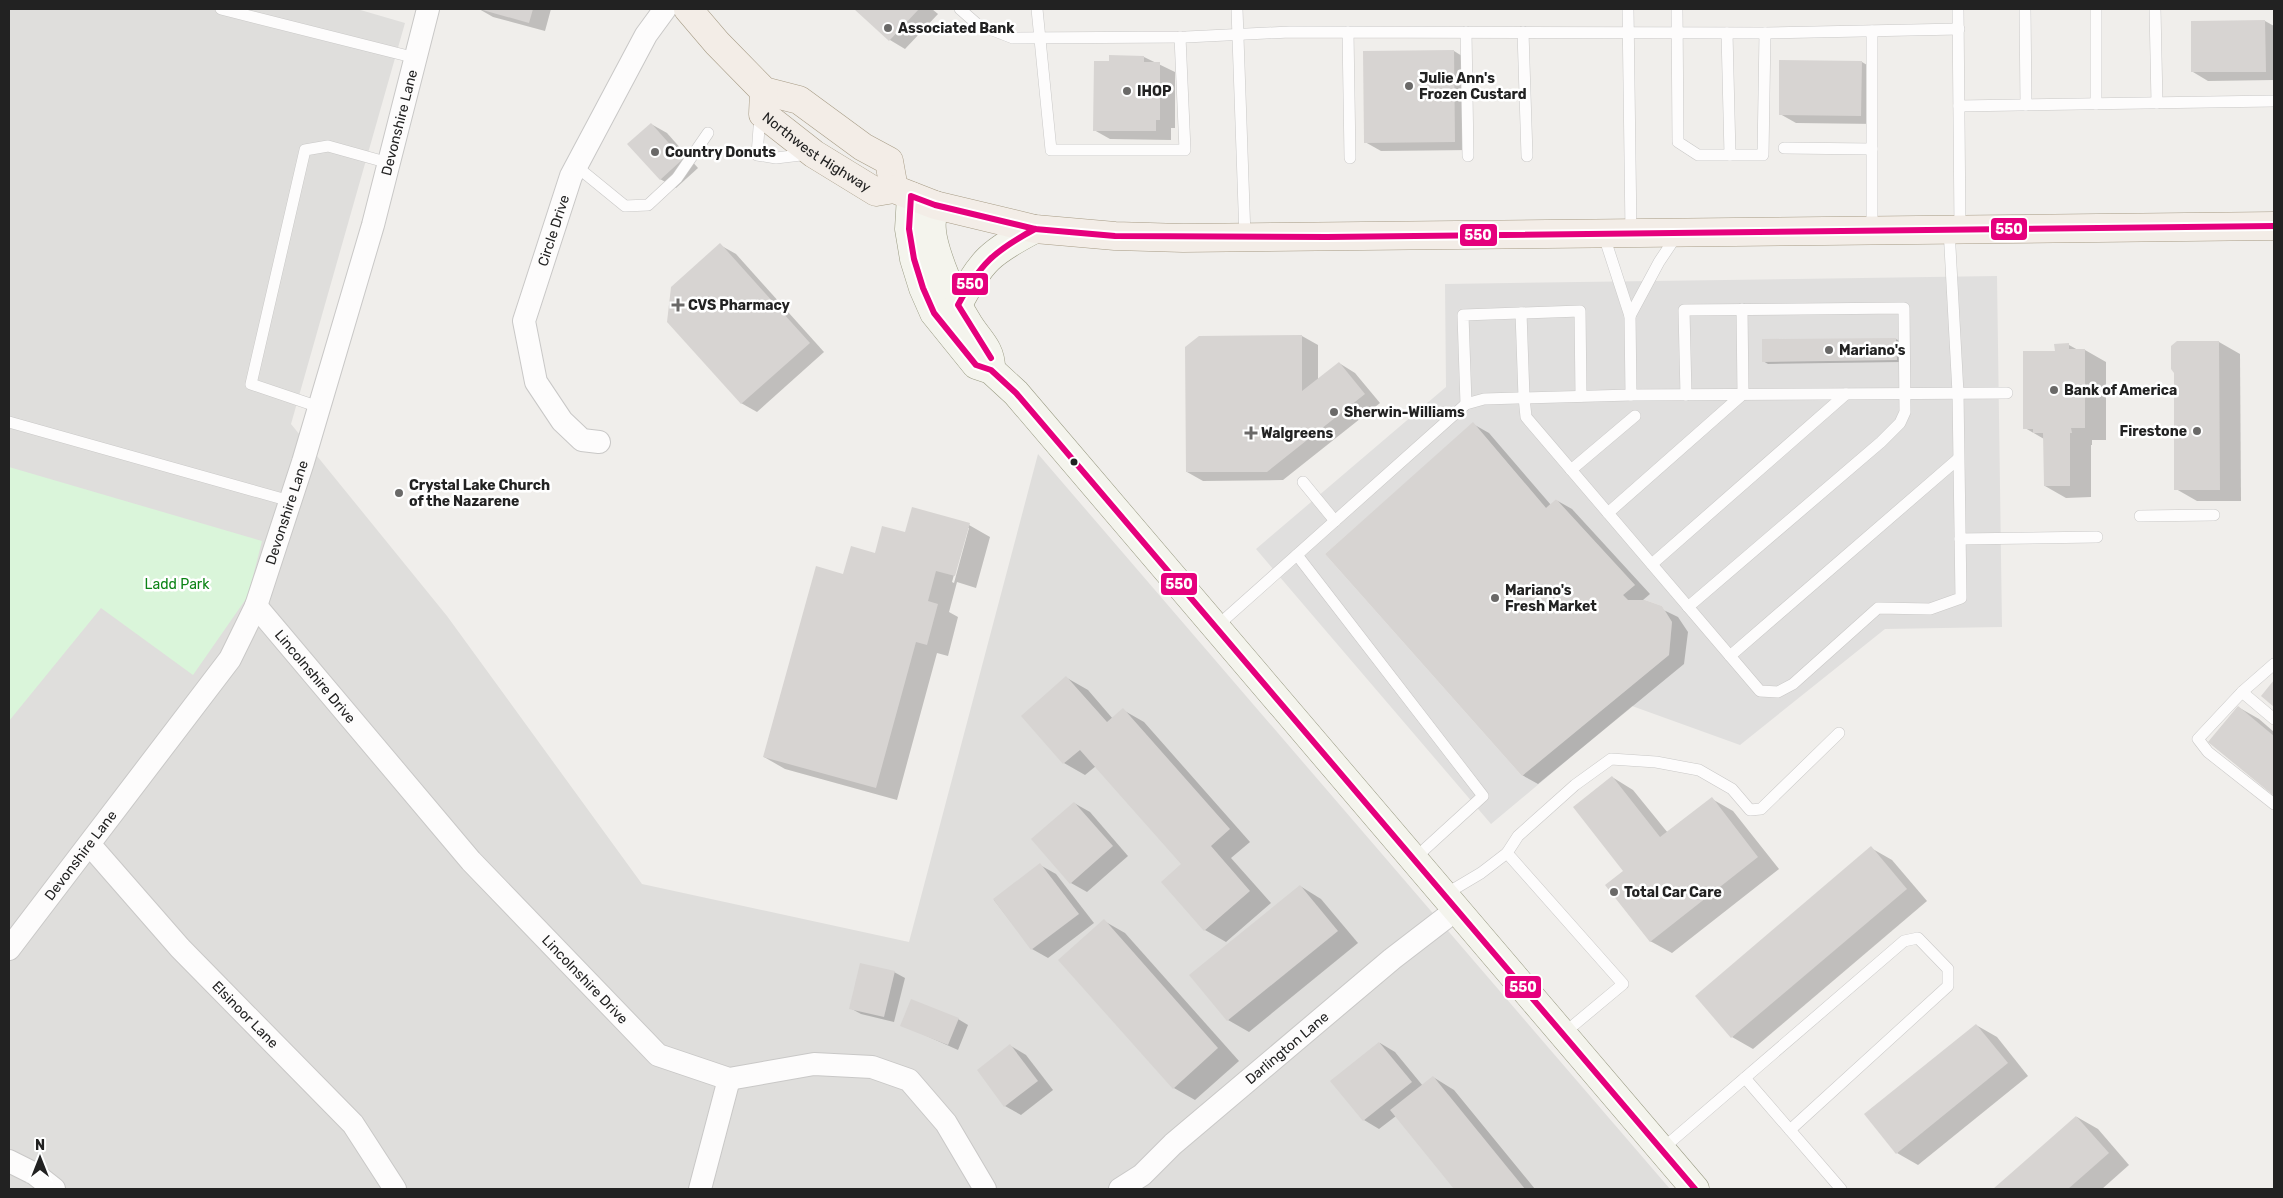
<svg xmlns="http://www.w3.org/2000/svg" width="2283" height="1198" font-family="Rubik,sans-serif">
	<rect width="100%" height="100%" fill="#f0eeeb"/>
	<polygon fill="#dfdedc" points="9,9 357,9 405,23 291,424 447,616 642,884 909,942 1038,454 1670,1189 9,1189"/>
	<polygon fill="#daf5da" points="9,467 262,541 248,596 193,675 101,608 9,721"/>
	<path fill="#e0dfde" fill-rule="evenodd" d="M1997,276L2002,627L1885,629L1740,745L1632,706L1491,824L1256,549L1446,387L1445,284ZM1473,423L1546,508L1556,499L1635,585L1623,595L1628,600H1645L1662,606L1672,622L1669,655L1522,776L1325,554Z"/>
	<g fill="#0003" fill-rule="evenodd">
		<polygon points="479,9 551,9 545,31 493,17"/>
		<polygon points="855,9 932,9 938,14 905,49 890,40"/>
		<polygon points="2265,21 2274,26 2274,80 2208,81 2193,72"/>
		<polygon points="1454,51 1470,61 1471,150 1381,151 1365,142 1364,52"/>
		<polygon points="1144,57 1175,72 1175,128 1171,128 1171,140 1110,139 1094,130 1111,62"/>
		<polygon points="1862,62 1877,71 1877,124 1796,123 1780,114"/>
		<polygon points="651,124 667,133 698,168 676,188 660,179"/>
		<polygon points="720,245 736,254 824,352 757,412 741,403"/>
		<polygon points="1302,336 1318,345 1318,380 1339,363 1355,373 1380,403 1283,480 1203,481 1187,472 1200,337"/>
		<polygon points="1896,339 1901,342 1901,362 1768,364 1763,361 1763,341"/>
		<polygon points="2219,342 2240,354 2241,501 2197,501 2176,489"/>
		<polygon points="2069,345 2078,350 2085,350 2106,362 2106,440 2092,440 2092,445 2091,445 2091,497 2066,498 2045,486 2044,439 2025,428 2056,352"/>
		<polygon points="1473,424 1489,433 1551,505 1556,500 1572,509 1650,594 1643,600 1678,617 1688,632 1684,664 1538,784 1522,775"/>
		<path d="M969,525L990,537L976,588L957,582L949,612L958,617L948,656L937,653L897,800L785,769L764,757L843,576L905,533ZM967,528H969L954,583L952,582Z"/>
		<polygon points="1067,678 1088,690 1113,719 1123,710 1144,722 1250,842 1231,858 1271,903 1226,942 1205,930 1182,864 1096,766 1085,775 1064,763"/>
		<polygon points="2238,707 2259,719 2274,732 2274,795 2210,741"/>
		<polygon points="1612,777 1633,790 1668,833 1712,799 1733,811 1779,869 1672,953 1650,941 1625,871"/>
		<polygon points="1074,803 1090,812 1128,856 1087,892 1071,883"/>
		<polygon points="1871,848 1892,860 1927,901 1753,1049 1732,1037"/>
		<polygon points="1040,865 1056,874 1094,923 1048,958 1032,949 994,900"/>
		<polygon points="1300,886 1321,899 1358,943 1249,1032 1228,1020"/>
		<polygon points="1104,921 1125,933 1239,1061 1195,1100 1174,1088"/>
		<polygon points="894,972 905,978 894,1022 861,1014 850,1008"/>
		<polygon points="958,1019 968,1025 958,1050 902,1025"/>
		<polygon points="1976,1025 1997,1037 2028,1076 1918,1165 1897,1153"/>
		<polygon points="1380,1043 1395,1052 1423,1086 1433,1077 1454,1090 1535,1189 1456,1189 1396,1116 1379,1129 1364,1120"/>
		<polygon points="1011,1046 1026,1055 1053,1090 1021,1115 1005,1106"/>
		<polygon points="2077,1117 2098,1129 2129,1165 2102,1189 1995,1189"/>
	</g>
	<g fill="#d7d4d2">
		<polygon points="479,9 533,9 529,23"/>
		<polygon points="854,9 919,9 889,41"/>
		<polygon points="2265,20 2266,72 2191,72 2191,21"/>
		<polygon points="1454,50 1455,142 1364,143 1363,51"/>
		<polygon points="1109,55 1144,56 1144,62 1160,62 1160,120 1156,120 1156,131 1093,131 1094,61 1109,61"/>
		<polygon points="1779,60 1862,61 1861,116 1779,115"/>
		<polygon points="651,123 683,159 660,180 627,144"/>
		<polygon points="720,243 810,343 741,404 667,322 671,287"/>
		<polygon points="1302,335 1302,391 1339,362 1365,394 1267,472 1186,472 1185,347 1199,336"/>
		<polygon points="1896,338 1897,360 1762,362 1762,339"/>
		<polygon points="2177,341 2219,341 2220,490 2174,490 2174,373 2171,369 2171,346"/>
		<polygon points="2069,343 2069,349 2085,349 2085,428 2071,428 2072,433 2070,433 2070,486 2044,486 2043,433 2033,433 2033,429 2023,429 2023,351 2055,351 2054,344"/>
		<polygon points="1473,422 1546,508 1556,499 1635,585 1623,595 1628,600 1645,600 1662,606 1672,622 1669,655 1522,776 1325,554"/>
		<polygon points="912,507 970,523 955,576 936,571 928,601 938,604 927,645 916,642 876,788 763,757 816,566 843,574 851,546 875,553 882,526 905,532"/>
		<polygon points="1066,676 1107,722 1123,708 1230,829 1211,846 1250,891 1204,931 1161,882 1181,864 1080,750 1063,764 1021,716"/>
		<polygon points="2274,680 2274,707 2261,696"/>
		<polygon points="2238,706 2274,736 2274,796 2208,742"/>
		<polygon points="1612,776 1660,837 1712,797 1758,857 1650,942 1605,885 1623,871 1573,807"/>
		<polygon points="1074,802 1113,846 1070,884 1031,839"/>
		<polygon points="1871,846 1907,889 1731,1038 1695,996"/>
		<polygon points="1040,863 1079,914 1031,950 993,899"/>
		<polygon points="1300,885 1338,931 1227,1021 1189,975"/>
		<polygon points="1104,919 1218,1048 1173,1089 1058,960"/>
		<polygon points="860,963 895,971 884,1017 849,1009"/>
		<polygon points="911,999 959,1018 948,1045 900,1026"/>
		<polygon points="1976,1024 2008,1063 1896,1154 1864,1114"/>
		<polygon points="1379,1042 1412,1082 1363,1121 1330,1081"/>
		<polygon points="1010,1044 1038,1081 1004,1107 977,1070"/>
		<polygon points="1433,1076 1525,1189 1454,1189 1390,1110"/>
		<polygon points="2076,1116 2109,1153 2068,1189 1993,1189"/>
	</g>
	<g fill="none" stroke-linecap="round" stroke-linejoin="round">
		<g stroke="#c9c8c7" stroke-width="12">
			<g id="lane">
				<polyline points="221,9 416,58"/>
				<polyline points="960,9 977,24 1013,38 1186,37 1290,32 1765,33 1959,29"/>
				<polyline points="1037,9 1051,150 1185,150 1180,37"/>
				<polyline points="1237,9 1245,237"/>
				<polyline points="1628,9 1631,233"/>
				<polyline points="1677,9 1678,142 1698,155 1763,155 1765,33"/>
				<polyline points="1958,9 1960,229"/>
				<polyline points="2025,9 2026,105"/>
				<polyline points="2155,9 2157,103"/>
				<polyline points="1872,31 1872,230"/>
				<polyline points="1348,32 1350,158"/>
				<polyline points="1466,32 1468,156"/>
				<polyline points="1523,32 1527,156"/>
				<polyline points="1727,33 1730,155"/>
				<polyline points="2096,104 2096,9"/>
				<polyline points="1959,106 2274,101"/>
				<polyline points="763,114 759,128 757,155 776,158 809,154"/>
				<polyline points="1784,148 1872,149"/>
				<polyline points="576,166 625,206 648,205 677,178 708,133"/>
				<polyline points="1521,313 1524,397 1526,417 1760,691 1778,692 1793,684 1878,608 1930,609 1961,598 1958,393 1949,229"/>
				<polyline points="1630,316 1659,262 1677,235"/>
				<polyline points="1631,395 2007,393"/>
				<polyline points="1686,395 1684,310 1904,308 1905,412 1900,423 1881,442 1688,607"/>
				<polyline points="1466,404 1463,315 1580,311 1581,396"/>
				<polyline points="319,407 251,384 305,150 328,146 389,163"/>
				<polyline points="9,422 290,501"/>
				<polyline points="1571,470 1635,416"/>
				<polyline points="1303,482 1335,521"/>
				<polyline points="1608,513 1743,394 1742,309"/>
				<polyline points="2140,516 2214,515"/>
				<polyline points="1960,539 2097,537"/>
				<polyline points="1297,555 1483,796 1414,859"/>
				<polyline points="1652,564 1846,394"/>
				<polyline points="1216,627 1466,404 1484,399 1631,395 1630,316 1603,233"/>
				<polyline points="1730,656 1958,459"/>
				<polyline points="2274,664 2242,692 2198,739 2208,752 2274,804"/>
				<polyline points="2242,692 2274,719"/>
				<polyline points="1507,853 1518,836 1575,785 1611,759 1656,762 1699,770 1732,789 1750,810 1761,809 1839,733"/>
				<polyline points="1444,895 1481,873 1507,853 1623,984 1563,1034"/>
				<polyline points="1745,1078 1841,1189"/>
				<polyline points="1661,1150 1904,941 1918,938 1948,969 1948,986 1790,1130"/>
			</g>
		</g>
		<g stroke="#c9c8c7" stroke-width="24">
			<g id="street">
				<path id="s1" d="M599,442L582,440L562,421L536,382L524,321L571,176L646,35L665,9"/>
				<path id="s2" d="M256,606L471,861L658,1055L729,1079L814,1064L872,1067L909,1080L946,1123L985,1189"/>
				<path id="s3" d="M90,845L180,948L353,1124L395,1189"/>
				<path id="s4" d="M9,949L230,659L256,606L303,462L373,225L428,9"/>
				<polyline points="9,1161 35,1174 54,1189"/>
				<polyline points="700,1189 729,1079"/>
				<path id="s5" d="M1120,1189L1142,1175L1173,1144L1392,959L1457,909"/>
			</g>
		</g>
		<g stroke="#999a82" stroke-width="29">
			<g id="secondary">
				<polyline points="911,196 909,229 914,259 923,288 934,313 976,365 991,370 1016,393 1695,1189"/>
				<path d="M935,205C932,214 931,222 932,231C934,253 955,303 967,321C977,339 991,347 991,368"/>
				<path d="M958,305C981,260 991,252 1035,229"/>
			</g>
		</g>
		<g stroke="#a79c86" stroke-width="29">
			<g id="primary">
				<polyline points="688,9 717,43 764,91 799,100 863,147 889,161 894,189"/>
				<path id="s6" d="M764,91L763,114L814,154L876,192L894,189L935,205L1035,229L1115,236L1183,238L2274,226"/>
			</g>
		</g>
		<use href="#lane" stroke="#fdfcfc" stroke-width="11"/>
		<use href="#street" stroke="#fdfcfc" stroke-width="22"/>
		<use href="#secondary" stroke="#f4f4ed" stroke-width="28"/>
		<use href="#primary" stroke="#f3ede7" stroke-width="28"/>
		<g stroke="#fff" stroke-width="10">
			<g id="bus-1">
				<path d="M991,358L958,305C980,264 994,251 1035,229"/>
				<polyline points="1695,1189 1016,393 991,370 976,365 934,313 923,288 914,259 909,229 911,196 935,205 1035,229 1115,236 1327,237 2274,226"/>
			</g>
		</g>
		<use href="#bus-1" stroke="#e5007d" stroke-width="6"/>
	</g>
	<g fill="#6a6968" stroke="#fff" stroke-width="2">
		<circle cx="888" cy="28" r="5"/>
		<circle cx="1409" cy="86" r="5"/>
		<circle cx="1127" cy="91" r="5"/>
		<circle cx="655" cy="152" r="5"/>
		<path d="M675.5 297.5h5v5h5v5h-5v5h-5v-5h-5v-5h5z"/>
		<circle cx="1829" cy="350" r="5"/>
		<circle cx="2054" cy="390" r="5"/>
		<circle cx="1334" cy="412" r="5"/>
		<circle cx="2197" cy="431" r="5"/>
		<path d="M1248.5 425.5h5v5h5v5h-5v5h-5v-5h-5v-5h5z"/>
		<circle cx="399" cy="493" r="5"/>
		<circle cx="1495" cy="598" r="5"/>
		<circle cx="1614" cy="892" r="5"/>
	</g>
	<circle fill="#222" stroke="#fff" stroke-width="2" cx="1074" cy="462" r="4.5"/>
	<g text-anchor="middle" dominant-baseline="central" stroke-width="5" stroke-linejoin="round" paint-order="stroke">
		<g font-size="14" font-weight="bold" fill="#222" stroke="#fff" text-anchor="start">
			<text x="898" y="28">Associated Bank</text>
			<text x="1419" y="78">Julie Ann's<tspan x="1419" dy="16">Frozen Custard</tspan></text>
			<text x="1137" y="91">IHOP</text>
			<text x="665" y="152">Country Donuts</text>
			<text x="688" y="305">CVS Pharmacy</text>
			<text x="1839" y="350">Mariano's</text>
			<text x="2064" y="390">Bank of America</text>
			<text x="1344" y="412">Sherwin-Williams</text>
			<text x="2187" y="431" text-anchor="end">Firestone</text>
			<text x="1261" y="433">Walgreens</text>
			<text x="409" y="485">Crystal Lake Church<tspan x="409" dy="16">of the Nazarene</tspan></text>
			<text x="1505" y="590">Mariano's<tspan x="1505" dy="16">Fresh Market</tspan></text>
			<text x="1624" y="892">Total Car Care</text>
		</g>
		<g font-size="14" fill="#222" stroke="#fff">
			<text stroke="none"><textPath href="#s4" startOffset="928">Devonshire Lane</textPath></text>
			<text stroke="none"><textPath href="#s6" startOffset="89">Northwest Highway</textPath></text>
			<text stroke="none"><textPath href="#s1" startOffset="249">Circle Drive</textPath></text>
			<text stroke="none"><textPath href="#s4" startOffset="522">Devonshire Lane</textPath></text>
			<text stroke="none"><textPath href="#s2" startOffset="92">Lincolnshire Drive</textPath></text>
			<text stroke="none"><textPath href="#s4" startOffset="118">Devonshire Lane</textPath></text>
			<text stroke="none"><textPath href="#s2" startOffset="498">Lincolnshire Drive</textPath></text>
			<text stroke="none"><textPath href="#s3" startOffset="230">Elsinoor Lane</textPath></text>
			<text stroke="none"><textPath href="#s5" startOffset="219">Darlington Lane</textPath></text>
		</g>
		<g font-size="14" fill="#0c8416" stroke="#fff">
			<text x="177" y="584">Ladd Park</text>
		</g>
	</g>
	<g stroke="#fff" stroke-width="2">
		<rect x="1990" y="217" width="38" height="24" rx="5" fill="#e5007d"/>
		<rect x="1459" y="223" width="39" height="24" rx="5" fill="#e5007d"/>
		<rect x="951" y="272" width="38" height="24" rx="5" fill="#e5007d"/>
		<rect x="1160" y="572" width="38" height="24" rx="5" fill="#e5007d"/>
		<rect x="1504" y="975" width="38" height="24" rx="5" fill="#e5007d"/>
	</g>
	<g font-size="14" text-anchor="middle" font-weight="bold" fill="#fff">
		<text x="2009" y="234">550</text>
		<text x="1478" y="240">550</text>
		<text x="970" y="289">550</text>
		<text x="1179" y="589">550</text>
		<text x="1523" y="992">550</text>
	</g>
	<rect width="2283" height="1198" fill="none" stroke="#222222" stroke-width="20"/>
	<g transform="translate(40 1158)" stroke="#ffffff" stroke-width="4" paint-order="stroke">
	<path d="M0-4L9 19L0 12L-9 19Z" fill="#222222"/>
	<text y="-8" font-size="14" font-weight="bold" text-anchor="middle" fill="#222222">N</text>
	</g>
</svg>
